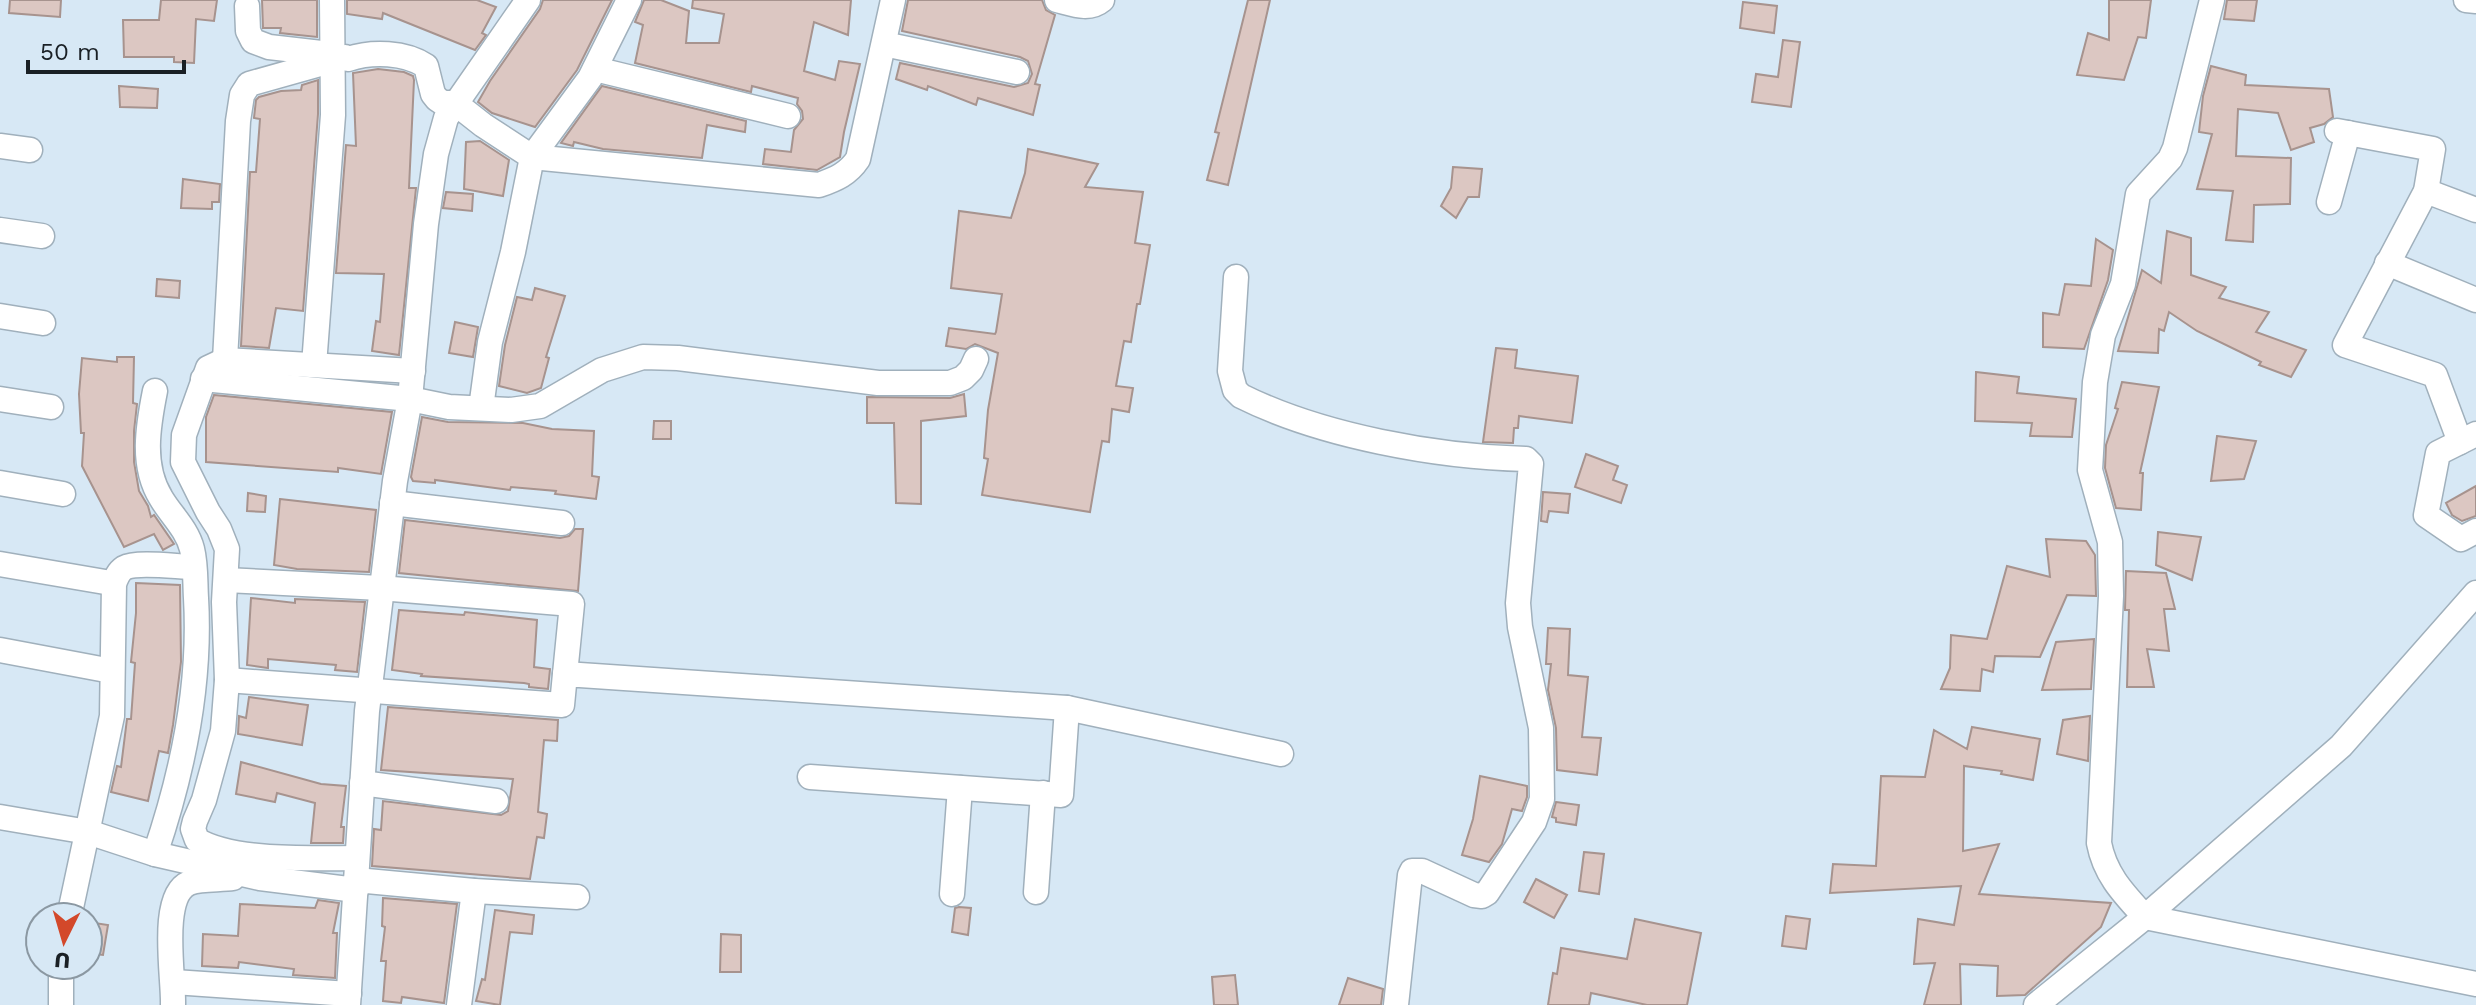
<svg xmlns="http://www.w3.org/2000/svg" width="2476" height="1005" font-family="'Work Sans',sans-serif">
	<rect width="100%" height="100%" fill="#d7e8f5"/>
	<g fill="#dcc7c2" stroke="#a7938e" stroke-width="2">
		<polygon points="10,0 61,0 60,17 9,13"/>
		<polygon points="161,0 217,0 214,21 196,19 194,63 174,62 174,57 124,57 123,20 159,20"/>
		<polygon points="262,0 317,0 317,37 280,33 281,28 263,28"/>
		<polygon points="347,0 477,0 496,7 482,33 486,35 475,50 383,13 382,19 347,14"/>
		<polygon points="543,0 612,0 577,70 535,127 492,113 478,102 490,81 540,9"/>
		<polygon points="644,0 661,0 689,11 686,43 719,43 724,14 692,8 693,0 851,0 848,35 814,22 804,71 835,80 839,61 860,64 844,132 840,157 817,170 763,164 765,149 791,152 794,130 803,119 802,111 797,104 798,98 752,86 751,92 635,63 643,25 635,22"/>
		<polygon points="908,0 1042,0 1046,10 1055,15 1035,84 1040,85 1033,115 978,98 976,105 928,86 927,90 896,79 900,63 1014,87 1028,83 1032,74 1028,61 1020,57 902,31"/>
		<polygon points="1248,0 1270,0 1228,185 1207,180 1219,133 1215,132"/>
		<polygon points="2109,0 2151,0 2146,38 2138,37 2124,80 2077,75 2088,33 2109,40"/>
		<polygon points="2227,0 2257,0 2254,21 2224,19"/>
		<polygon points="1743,2 1777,6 1774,33 1740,28"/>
		<polygon points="1783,40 1800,42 1791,107 1752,102 1756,74 1778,77"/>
		<polygon points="2211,66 2246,75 2245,85 2329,89 2333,117 2324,124 2310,128 2314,142 2291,150 2278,113 2238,109 2236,156 2291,158 2290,204 2254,205 2253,242 2226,240 2233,191 2197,189 2212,134 2199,132 2203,96"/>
		<polygon points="378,69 404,72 413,76 414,80 409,188 416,188 399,355 372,351 376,321 380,322 384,274 336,273 346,145 356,146 353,73"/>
		<polygon points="318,80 318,114 303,311 276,308 269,348 241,346 250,172 256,172 260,119 254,118 256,100 259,97 281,91 301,90 302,85"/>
		<polygon points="119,86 158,89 157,108 120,107"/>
		<polygon points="602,86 746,121 745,132 707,125 702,158 603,149 574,142 573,146 561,143"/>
		<polygon points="480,141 509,160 503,196 464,189 466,142"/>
		<polygon points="1028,149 1098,164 1085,187 1143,192 1135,243 1150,245 1140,304 1137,304 1131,342 1124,341 1116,386 1133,388 1129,412 1112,409 1109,442 1102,441 1090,512 982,495 988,459 984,458 988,410 998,353 975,344 966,349 946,346 949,328 995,334 996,332 1002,294 951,288 959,211 1011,218 1025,173"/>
		<polygon points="1453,167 1482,169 1479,197 1468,197 1456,218 1441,206 1451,188"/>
		<polygon points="183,179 220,184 219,202 212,202 212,209 181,208"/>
		<polygon points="446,192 473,194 472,211 443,208"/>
		<polygon points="2167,231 2191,238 2191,275 2226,287 2219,298 2269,312 2256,332 2306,350 2291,377 2259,365 2261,362 2197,331 2169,312 2164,331 2159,329 2158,353 2118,351 2142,270 2161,283"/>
		<polygon points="2096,239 2113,250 2108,280 2084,349 2043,347 2043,313 2059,315 2065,284 2091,286"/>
		<polygon points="157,279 180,281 179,298 156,296"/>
		<polygon points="535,288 565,296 546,357 549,358 541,388 527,393 499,386 505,345 517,297 532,300"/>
		<polygon points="455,322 478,327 473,357 449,353"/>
		<polygon points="1496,348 1517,350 1515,368 1578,376 1572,423 1519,416 1518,428 1514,428 1513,443 1483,442"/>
		<polygon points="117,357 134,357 133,403 137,404 134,431 134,462 139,491 148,506 151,517 154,515 174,544 163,550 154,534 124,547 82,466 84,433 81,433 79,394 82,358 117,362"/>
		<polygon points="1976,372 2019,377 2017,393 2076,399 2072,437 2030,436 2032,423 1975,421"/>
		<polygon points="2122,382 2159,387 2140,473 2143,473 2141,510 2116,508 2105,468 2106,445 2118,409 2115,408"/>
		<polygon points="964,394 966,416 921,421 921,504 896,503 894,423 867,423 867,397 950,398"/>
		<polygon points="214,395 392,412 381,474 338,468 338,472 206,462 206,417"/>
		<polygon points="422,417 448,422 523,423 552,429 594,431 592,476 599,477 596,499 555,494 556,491 511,487 510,490 435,480 435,483 413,481 411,477"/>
		<polygon points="654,421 671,421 671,439 653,439"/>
		<polygon points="2217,436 2256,441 2244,479 2211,481"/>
		<polygon points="1586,454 1618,466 1613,480 1627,485 1621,503 1575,487"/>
		<polygon points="2476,486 2476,516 2462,521 2452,515 2446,503"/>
		<polygon points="1543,492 1570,494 1568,513 1549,511 1547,522 1541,521"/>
		<polygon points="248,493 266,496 265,512 247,511"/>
		<polygon points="280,499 376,510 369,572 297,569 274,565"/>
		<polygon points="405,520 560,538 569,536 575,529 583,529 578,591 399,573"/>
		<polygon points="2158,532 2201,537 2192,580 2156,565"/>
		<polygon points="2046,539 2086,541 2095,555 2096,596 2067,595 2040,657 1995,656 1993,672 1982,669 1980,691 1941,689 1950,668 1951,635 1987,639 2007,566 2050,577"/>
		<polygon points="2126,571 2166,573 2175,609 2164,609 2169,651 2147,649 2154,687 2127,687 2129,610 2125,610"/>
		<polygon points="136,583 180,585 181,662 173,725 168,753 159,751 148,801 111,792 117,766 121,767 127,719 131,719 135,663 131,662 136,613"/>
		<polygon points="251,598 295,603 295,599 365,602 357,672 335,670 336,665 268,659 268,668 247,665"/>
		<polygon points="399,610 464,615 465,612 537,620 534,667 550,669 548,689 529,687 529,684 524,683 421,676 422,674 392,670"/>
		<polygon points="1548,628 1570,629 1568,675 1588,677 1582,737 1601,738 1597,775 1557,770 1556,728 1548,690 1551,664 1546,664"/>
		<polygon points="2094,639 2091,689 2042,690 2056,642"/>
		<polygon points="249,697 308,705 302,745 238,734 239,716 246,718"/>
		<polygon points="388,707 558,720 557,741 544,740 538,812 547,814 544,838 537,837 530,879 372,866 374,829 381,830 383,801 501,815 508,811 513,779 381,770"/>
		<polygon points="2090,716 2088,761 2057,754 2063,720"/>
		<polygon points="1972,727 2040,739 2033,780 2001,774 2002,771 1964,766 1963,851 1999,844 1979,894 2111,903 2101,927 2025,995 1997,996 1998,966 1960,964 1961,1005 1924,1005 1935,963 1914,964 1918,919 1954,925 1961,886 1830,893 1833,864 1876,866 1881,776 1925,777 1934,730 1967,749"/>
		<polygon points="241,762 321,784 346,786 341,827 344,827 343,843 311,843 315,803 277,793 275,802 236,794"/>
		<polygon points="1480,776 1527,786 1527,797 1522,811 1512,809 1502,844 1489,862 1462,855 1473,819"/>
		<polygon points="1556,802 1579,805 1576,825 1556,822 1556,818 1552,817"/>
		<polygon points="1584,852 1604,854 1599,894 1579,891"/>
		<polygon points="1536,879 1567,895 1554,918 1524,902"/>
		<polygon points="383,898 457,904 444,1003 402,997 401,1003 383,1001 386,961 381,961 385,927 382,926"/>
		<polygon points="318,900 339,903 333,933 337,933 335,978 293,975 294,969 239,962 238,968 202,966 203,934 238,936 240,904 315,908"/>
		<polygon points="959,907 971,908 968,935 952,932 955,908"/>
		<polygon points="495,910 534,915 532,934 510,932 500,1005 476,1001 482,979 485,980"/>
		<polygon points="1786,916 1810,919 1806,949 1782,946"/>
		<polygon points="1635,919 1701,933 1687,1005 1647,1005 1591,993 1589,1005 1548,1005 1553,973 1557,974 1561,948 1627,959"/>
		<polygon points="88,922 108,925 103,955 88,953"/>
		<polygon points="721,934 741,935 741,972 720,972"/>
		<polygon points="1235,975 1238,1005 1214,1005 1212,977"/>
		<polygon points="1348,978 1383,989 1381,1005 1339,1005"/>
	</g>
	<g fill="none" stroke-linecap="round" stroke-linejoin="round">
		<g stroke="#a0b0bc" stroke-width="27">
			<g id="minor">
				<path d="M1057,0C1073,4 1089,11 1102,0"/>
				<path d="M2212,0L2175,148L2170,159L2138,194L2123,284L2103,335L2095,382L2090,470L2110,542L2111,596L2099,843C2105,875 2124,894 2145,917L2476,984"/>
				<polyline points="2466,0 2476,1"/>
				<polyline points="247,6 248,31 253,41 269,47 330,54"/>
				<polyline points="884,44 1017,72"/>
				<polyline points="595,69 788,116"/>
				<polyline points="2337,131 2433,149 2426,191 2345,345 2435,375 2460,442"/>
				<polyline points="0,146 30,150"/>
				<polyline points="2426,191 2476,210"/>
				<polyline points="2329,202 2348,133"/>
				<polyline points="0,230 42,236"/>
				<polyline points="2387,263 2476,300"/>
				<path d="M1236,277L1230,371L1235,390L1241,396C1321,436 1437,457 1526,459L1531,464L1518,603L1520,627L1541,728L1542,799L1534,822L1487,893L1482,896L1474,895L1422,871H1412L1410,875L1396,1005"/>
				<polyline points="0,316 43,323"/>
				<path d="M225,360L238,121L242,95L249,84L345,57L348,59C372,51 405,52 426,66L433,94L437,99L443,103H455L483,125L532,157L819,185C836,179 848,174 858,159L893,0"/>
				<polyline points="314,365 333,115 332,0"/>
				<polyline points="203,379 410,399 449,407 511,410 540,406 602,370 643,357 678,358 878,383 950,383 963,378 971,370 976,359"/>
				<path d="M155,391C148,426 141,466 161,498C171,515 187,529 192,549C196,565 195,582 196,598C201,684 183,772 155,854"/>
				<polyline points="0,399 51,407"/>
				<polyline points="481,408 490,342 513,252 532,157 590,78 629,0"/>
				<polyline points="2476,434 2438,453 2426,515 2461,539 2476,531"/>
				<polyline points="0,483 63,494"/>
				<polyline points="392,503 562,523"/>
				<polyline points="0,564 105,582"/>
				<polyline points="226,580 380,588 572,604 565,674"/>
				<polyline points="0,650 101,669"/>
				<polyline points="227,680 562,705 565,674 1067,708 1281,754"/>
				<polyline points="810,777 1061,795 1067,708"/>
				<polyline points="362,783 496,801"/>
				<polyline points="0,817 88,832 155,854 260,878 356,890"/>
				<path d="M357,858C314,858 233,862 197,840L193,829L195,821L204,800L223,731L227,680L224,602L227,549L219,529L208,512L183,462L184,435L208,368L225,360L413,371"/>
				<polyline points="356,880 474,891 577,897"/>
				<polyline points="1036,892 1043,793"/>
				<polyline points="952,894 960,788"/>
				<path d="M69,917L112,716L114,584C116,578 118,572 124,568C137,561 178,567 194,567"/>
				<polyline points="61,965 61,1005"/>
				<polyline points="174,982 349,994"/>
				<path d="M173,1005C174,977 159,896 189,883C200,878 221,880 233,878"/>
				<polyline points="348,1005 367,711 395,481 410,399 426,224 436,154 446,118 528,0"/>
				<polyline points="459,1005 474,891"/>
				<polyline points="2036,1005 2145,917 2341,746 2476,593"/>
			</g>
		</g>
		<use href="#minor" stroke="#fff" stroke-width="24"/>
	</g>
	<g transform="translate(64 941) rotate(185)"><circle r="38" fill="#d7e8f5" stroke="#8b98a2" stroke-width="2"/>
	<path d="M0-6L14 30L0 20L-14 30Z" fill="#d3482a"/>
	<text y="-12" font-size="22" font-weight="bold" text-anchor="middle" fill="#1a2025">U</text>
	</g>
	<path d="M28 60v12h156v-12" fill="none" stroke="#1a2025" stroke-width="4"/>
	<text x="40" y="60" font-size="24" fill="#1a2025" stroke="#d7e8f5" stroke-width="6" paint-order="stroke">50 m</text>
</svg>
